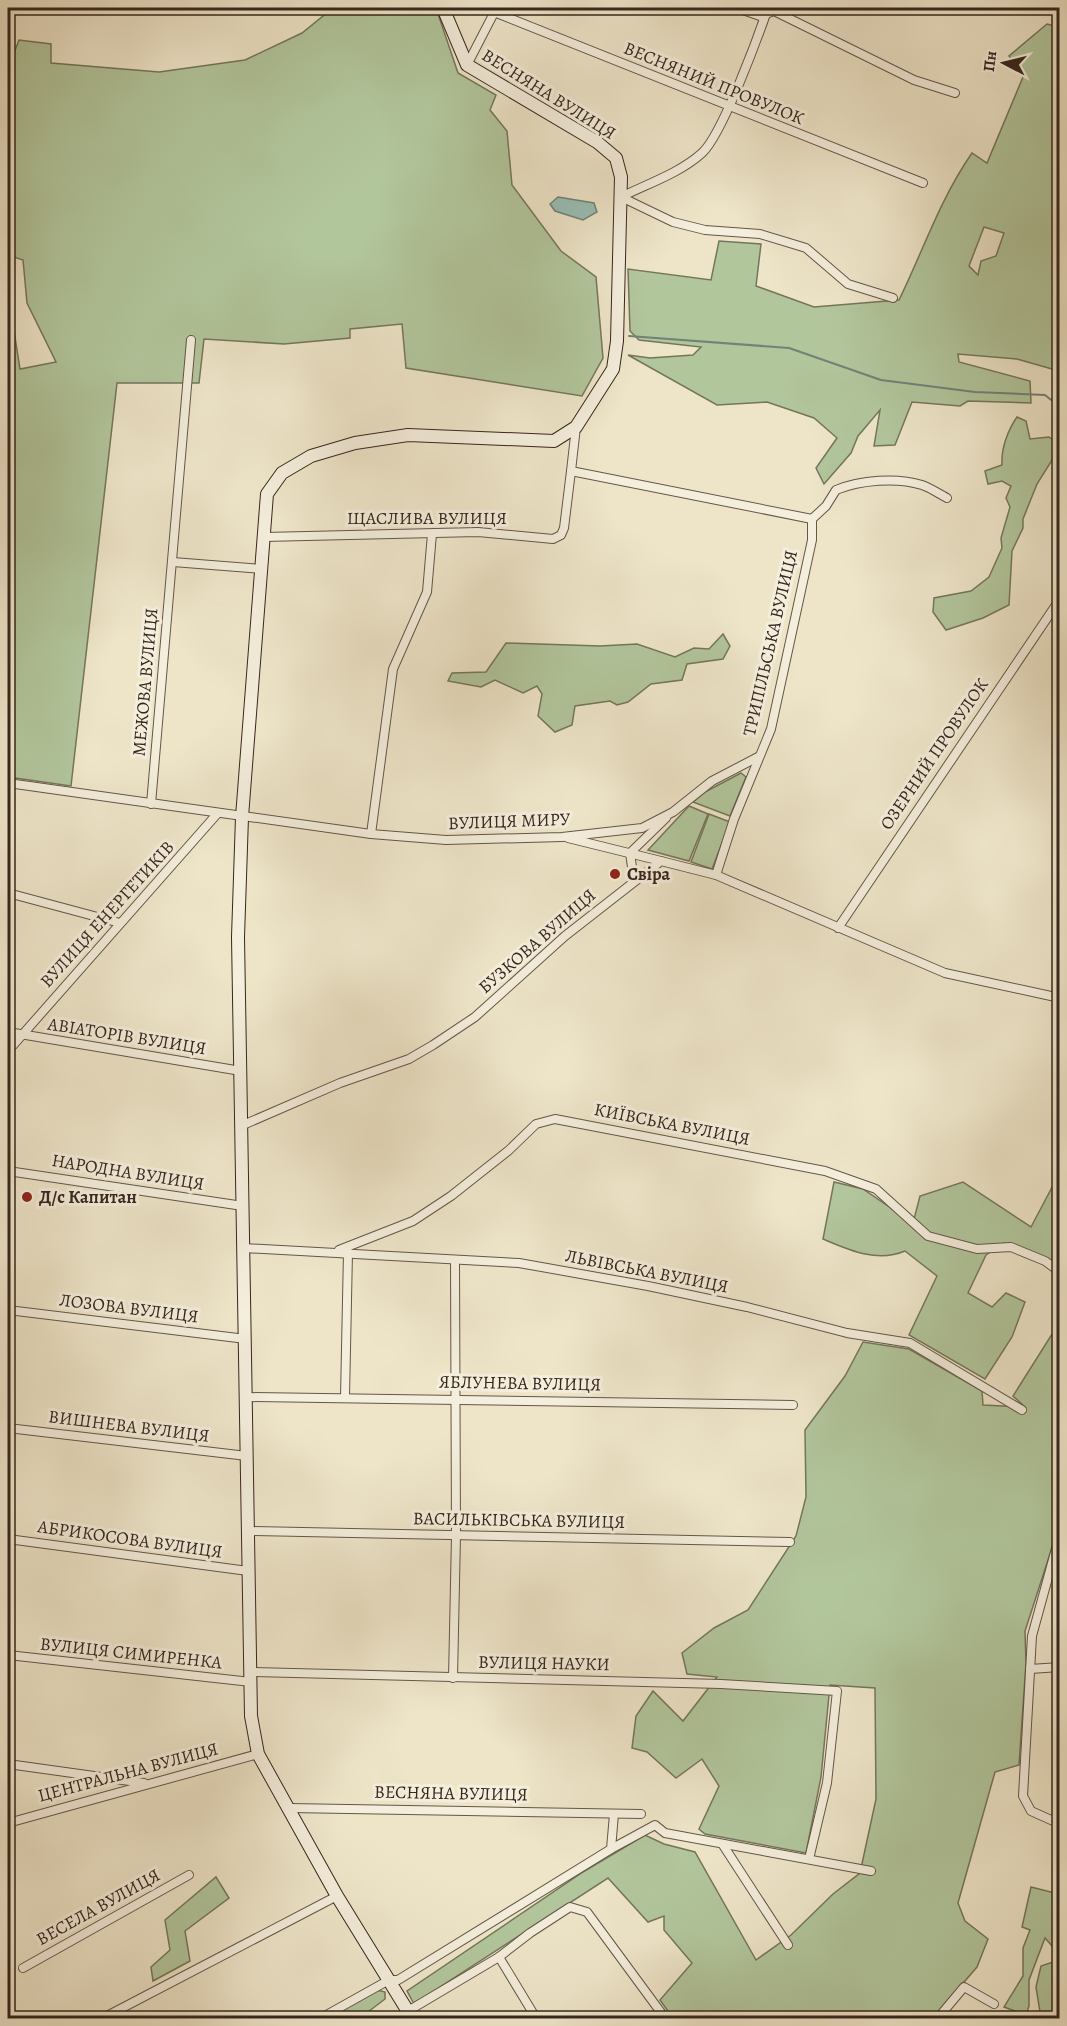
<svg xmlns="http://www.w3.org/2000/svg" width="1067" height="2026" font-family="Alegreya,serif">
	<rect width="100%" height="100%" fill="#eee5c9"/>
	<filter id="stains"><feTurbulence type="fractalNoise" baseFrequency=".00333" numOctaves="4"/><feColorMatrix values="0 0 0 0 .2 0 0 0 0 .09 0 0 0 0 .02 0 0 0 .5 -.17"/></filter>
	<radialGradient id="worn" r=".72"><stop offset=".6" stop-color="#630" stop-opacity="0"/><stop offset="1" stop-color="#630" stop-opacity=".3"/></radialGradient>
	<g fill="#b2c69c" stroke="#74765c" stroke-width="1.5" fill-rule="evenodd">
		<polygon points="333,8 436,8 458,73 496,95 490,110 507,131 512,185 561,251 596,277 603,358 582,396 406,368 402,324 350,329 350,338 284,344 204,339 199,383 117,383 71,786 8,777 8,292 20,369 56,362 27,303 23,260 8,255 8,69 19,40 51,44 51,63 159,72 245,60 302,33"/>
		<path d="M1047,24L1059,27V371L1017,359L958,354L959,362L1030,381L1031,403L968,401L960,406L912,402L895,445L874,446L880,410L858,436L851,453L824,484L816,468L837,438L814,418L767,402L717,405L628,355L650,358L693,355L701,347L639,340L630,331L628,269L711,280L719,241L761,244L756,286L814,307L899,300C923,251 940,199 972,153L987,163L1023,77L1009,56ZM984,227L1004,233L996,256L981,261L978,275L969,266Z"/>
		<path d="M1017,417L1026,421L1030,439L1049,437L1059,445L1054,457L1037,484L1023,519V528L1012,551L1009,605L983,618L946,630L933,612L934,598L971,591L989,577L1002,548L1001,538L1010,507L1006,498L1011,486L1002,481L988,484L985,471L1002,465C1001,448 1008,430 1017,417Z"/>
		<polygon points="723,634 730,646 723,659 687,664 682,680 651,684 628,702 617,705 610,701 575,706 572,725 555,732 538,716 542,694 537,686 523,693 495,680 481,687 448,681 452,673 486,672 506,643 600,646 637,644 675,657 694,648 709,649"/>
		<polygon points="741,773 746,777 730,816 693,802 705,792"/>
		<polygon points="689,806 708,814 689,861 648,850"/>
		<polygon points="709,814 730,822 712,869 691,862"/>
		<path d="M1059,1174V1268L1049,1260L1004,1243L986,1255L968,1293L992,1307L1006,1293L1025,1302L1012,1337L985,1379L909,1335L937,1276L905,1251C877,1263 849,1250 823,1239L834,1182L863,1189L913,1223L920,1196L963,1182L1031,1227Z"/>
		<polygon points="1059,1323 1059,1526 1025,1631 1026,1663 1019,1765 995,1772 958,1903 965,1921 988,1939 977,1967 933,2018 673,2018 660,2000 692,1963 664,1930 664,1916 648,1922 608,1878 414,2004 407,1991 583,1872 645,1835 664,1844 695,1852 756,1960 791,1935 833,1894 860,1873 876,1799 875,1688 830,1685 821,1777 806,1853 705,1834 699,1829 719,1786 702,1759 676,1778 647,1752 632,1748 636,1716 653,1691 683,1721 717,1677 687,1674 682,1653 714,1628 748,1610 796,1536 806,1497 805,1430 845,1376 863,1342 909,1349 982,1391 983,1405 1025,1407 1013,1396"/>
		<polygon points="216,1877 229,1898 185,1931 190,1961 153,1981 151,1967 170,1950 165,1920"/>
		<polygon points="1031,1887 1059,1894 1060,1955 1045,1938 1029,1980 1029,2006 1026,2015 1004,2007 1023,1976 1023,1948 1030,1930 1022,1927"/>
		<polygon points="1059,1960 1059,2002 1052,2017 1041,2018 1036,1987 1041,1966"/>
		<polygon points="377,1990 385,1992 385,1999 360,2018 328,2018"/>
	</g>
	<polygon fill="#99bfb6" stroke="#718279" stroke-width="1.5" points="558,197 594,203 597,212 583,220 555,211 550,204"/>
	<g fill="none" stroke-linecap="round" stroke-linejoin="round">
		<polyline stroke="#718279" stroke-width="2" points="629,336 789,348 881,380 975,392 1045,395 1060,407"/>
		<g stroke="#645648" stroke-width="10">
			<g id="street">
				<polyline points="737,8 760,16 774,11 914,80 955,93"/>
				<polyline points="494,12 923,183"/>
				<polyline points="467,65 496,9"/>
				<polyline points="621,197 673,222 705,230 760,234 806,248 848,284 893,298"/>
				<path d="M621,197C647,184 680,173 702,153C722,135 758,37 768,8"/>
				<polyline points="576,427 571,471 812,519"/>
				<path d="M812,519L826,506L836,490C860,480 897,477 922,485C931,488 939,494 947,498"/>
				<polyline points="264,537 478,532 553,539 561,535 564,528 571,471"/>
				<polyline points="173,562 261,569"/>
				<polyline points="8,783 371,834 446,840 562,837 642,828 673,812 712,781 758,757"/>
				<polyline points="151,804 191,340"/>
				<polyline points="371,834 393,669 427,592 432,534"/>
				<polyline points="568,838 661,861"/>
				<polyline points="716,875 734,819 771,729 812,540 812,519"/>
				<polyline points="634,881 630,853 666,818"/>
				<polyline points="8,893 120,923"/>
				<polyline points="838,928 1060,599"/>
				<polyline points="8,1032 241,1071"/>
				<polyline points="8,1051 217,814"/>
				<polyline points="243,1125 340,1083 409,1059 433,1045 475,1017 565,936 661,861 716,875 945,973 1060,998"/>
				<polyline points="8,1171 243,1206"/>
				<polyline points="244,1248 519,1263 648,1286 747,1307 847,1333 910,1343 1022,1410"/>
				<polyline points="339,1250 413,1221 451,1196 508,1151 536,1124 555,1119 825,1171 876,1189 928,1236 977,1249 1011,1247 1045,1261 1060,1272"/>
				<polyline points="8,1310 246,1339"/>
				<polyline points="247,1397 793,1405"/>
				<polyline points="345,1397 348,1252"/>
				<polyline points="8,1428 247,1456"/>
				<polyline points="248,1531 790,1542"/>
				<polyline points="1060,1534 1032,1636 1023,1796 1031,1811 1060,1824"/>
				<polyline points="8,1539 248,1571"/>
				<polyline points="8,1655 251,1682"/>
				<polyline points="1030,1669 1060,1667"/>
				<polyline points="251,1672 721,1684 837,1691 827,1783 809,1859"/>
				<polyline points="453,1678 456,1535 455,1261"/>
				<polyline points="8,1764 144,1783"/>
				<polyline points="289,1808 641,1814"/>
				<polyline points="8,1823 258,1754"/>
				<polyline points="723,1845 788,1945"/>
				<polyline points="611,1849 655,1825 665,1833 871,1871"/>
				<polyline points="499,1957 530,1933 570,1907 587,1912 665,2018"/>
				<polyline points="23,1968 189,1875"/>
				<polyline points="408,2011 499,1957 536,2018"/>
				<polyline points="103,2018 337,1896"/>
				<polyline points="321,2018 389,1980 398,1980 611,1849 614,1814"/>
				<polyline points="938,2018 964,1987 994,2004"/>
			</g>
		</g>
		<g stroke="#36261d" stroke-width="14">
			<polyline id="secondary" points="412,2018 337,1896 258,1754 251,1716 238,937 242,817 267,494 282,473 311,456 355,443 408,435 554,441 576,427 613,369 617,341 621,177 616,158 597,142 467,65 443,8"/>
		</g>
		<use href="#street" stroke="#f4eedc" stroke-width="8"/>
		<use href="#secondary" stroke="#f4eedc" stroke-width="12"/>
	</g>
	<g fill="#8f2418" stroke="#f4eedc" stroke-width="2">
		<circle cx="615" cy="874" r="6"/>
		<circle cx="27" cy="1197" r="6"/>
	</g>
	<g text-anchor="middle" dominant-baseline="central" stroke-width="6" stroke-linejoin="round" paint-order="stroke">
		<g font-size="18" fill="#36261d" stroke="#f4eedc">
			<text transform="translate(714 83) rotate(22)">ВЕСНЯНИЙ ПРОВУЛОК</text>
			<text transform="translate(549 94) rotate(32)">ВЕСНЯНА ВУЛИЦЯ</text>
			<text x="427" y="518">ЩАСЛИВА ВУЛИЦЯ</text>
			<text transform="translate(770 643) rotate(-77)">ТРИПІЛЬСЬКА ВУЛИЦЯ</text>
			<text transform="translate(145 682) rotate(-85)">МЕЖОВА ВУЛИЦЯ</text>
			<text transform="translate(934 754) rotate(-56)">ОЗЕРНИЙ ПРОВУЛОК</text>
			<text transform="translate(509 821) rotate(-2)">ВУЛИЦЯ МИРУ</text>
			<text transform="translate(107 914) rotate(-48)">ВУЛИЦЯ ЕНЕРГЕТИКІВ</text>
			<text transform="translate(537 941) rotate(-41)">БУЗКОВА ВУЛИЦЯ</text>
			<text transform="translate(127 1036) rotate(9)">АВІАТОРІВ ВУЛИЦЯ</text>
			<text transform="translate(672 1124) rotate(11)">КИЇВСЬКА ВУЛИЦЯ</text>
			<text transform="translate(128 1172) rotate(9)">НАРОДНА ВУЛИЦЯ</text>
			<text transform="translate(647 1271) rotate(11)">ЛЬВІВСЬКА ВУЛИЦЯ</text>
			<text transform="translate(129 1308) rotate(7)">ЛОЗОВА ВУЛИЦЯ</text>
			<text transform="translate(520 1383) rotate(1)">ЯБЛУНЕВА ВУЛИЦЯ</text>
			<text transform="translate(129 1426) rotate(7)">ВИШНЕВА ВУЛИЦЯ</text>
			<text transform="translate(519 1520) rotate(1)">ВАСИЛЬКІВСЬКА ВУЛИЦЯ</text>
			<text transform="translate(130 1539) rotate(8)">АБРИКОСОВА ВУЛИЦЯ</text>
			<text transform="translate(131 1653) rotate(6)">ВУЛИЦЯ СИМИРЕНКА</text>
			<text transform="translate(544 1663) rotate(1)">ВУЛИЦЯ НАУКИ</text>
			<text transform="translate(128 1772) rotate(-15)">ЦЕНТРАЛЬНА ВУЛИЦЯ</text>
			<text transform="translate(451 1793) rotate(1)">ВЕСНЯНА ВУЛИЦЯ</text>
			<text transform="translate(98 1907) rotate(-29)">ВЕСЕЛА ВУЛИЦЯ</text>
		</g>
		<g font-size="18" font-weight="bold" fill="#36261d" stroke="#f4eedc" text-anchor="start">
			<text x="627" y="874">Свіра</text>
			<text x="39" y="1197">Д/с Капитан</text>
		</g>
	</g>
	<rect width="1067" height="2026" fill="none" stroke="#eee5c9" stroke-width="30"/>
	<rect x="9" y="9" width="1049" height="2008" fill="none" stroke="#36261d" stroke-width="3"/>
	<rect x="15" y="15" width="1037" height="1996" fill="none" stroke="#36261d" stroke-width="1.5"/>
	<g transform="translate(1004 63) rotate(277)" stroke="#f4eedc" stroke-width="4.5" paint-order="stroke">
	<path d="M0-4.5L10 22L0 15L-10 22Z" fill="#36261d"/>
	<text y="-9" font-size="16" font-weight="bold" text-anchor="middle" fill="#36261d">Пн</text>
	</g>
	<rect width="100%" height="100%" filter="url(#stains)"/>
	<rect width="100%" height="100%" fill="url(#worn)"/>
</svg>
